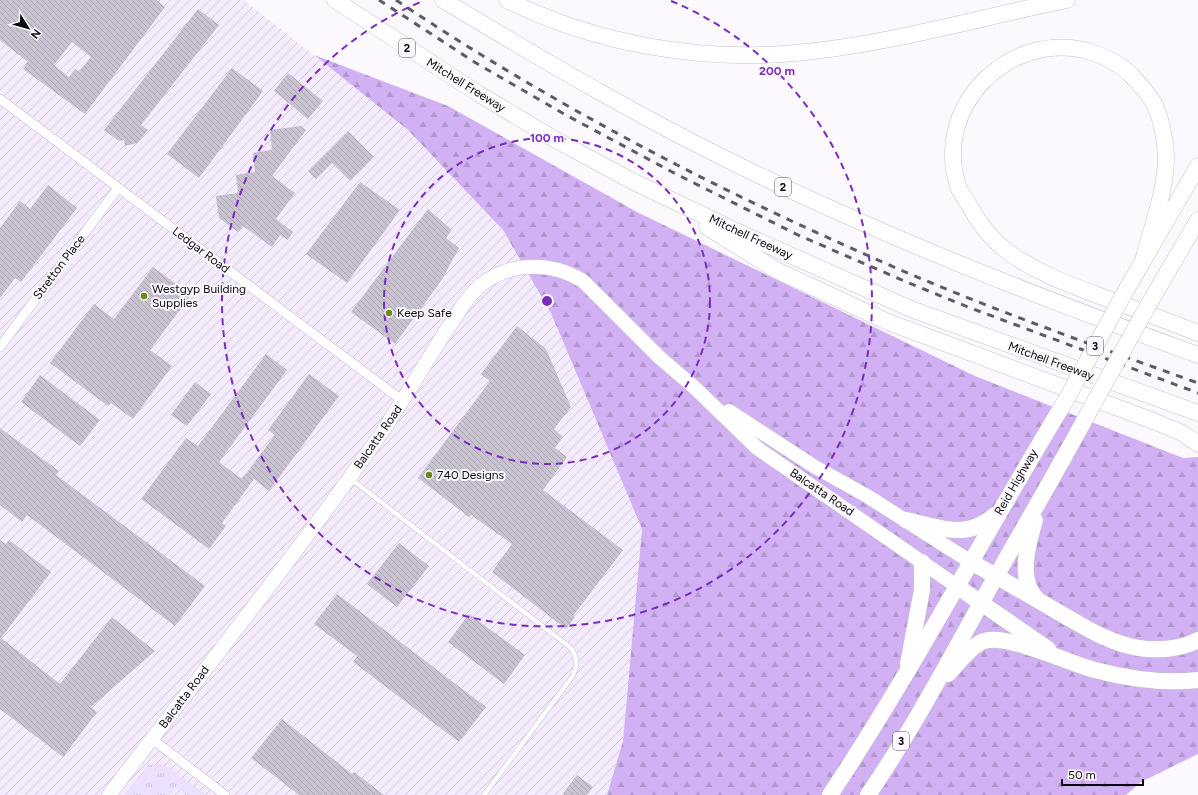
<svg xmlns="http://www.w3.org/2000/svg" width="1198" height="795" font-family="Figtree,sans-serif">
	<defs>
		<pattern id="industrial-furrows" width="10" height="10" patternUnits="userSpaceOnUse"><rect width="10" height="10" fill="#f4ebfe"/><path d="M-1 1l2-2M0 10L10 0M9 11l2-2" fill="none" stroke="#d0c8d8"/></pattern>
		<pattern id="grass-tufts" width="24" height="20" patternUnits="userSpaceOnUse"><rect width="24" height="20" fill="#eddffe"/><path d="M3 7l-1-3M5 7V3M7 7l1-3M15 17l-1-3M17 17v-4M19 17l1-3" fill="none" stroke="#cabed8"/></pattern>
		<pattern id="forest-firs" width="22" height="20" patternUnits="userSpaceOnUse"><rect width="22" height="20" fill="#d1b1f3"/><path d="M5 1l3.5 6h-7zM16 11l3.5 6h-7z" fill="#b297cf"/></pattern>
		<pattern id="building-back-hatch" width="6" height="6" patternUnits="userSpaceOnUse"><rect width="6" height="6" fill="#c9c2d1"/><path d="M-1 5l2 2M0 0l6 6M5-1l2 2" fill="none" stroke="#aba5b2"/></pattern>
	</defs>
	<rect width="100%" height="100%" fill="#fbf8fe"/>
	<polygon fill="url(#industrial-furrows)" points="0,0 244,0 408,130 503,230 551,313 642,529 623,741 607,795 0,795"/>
	<polygon fill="url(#grass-tufts)" points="160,764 169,768 207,795 186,795 175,787 170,795 124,795 148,765"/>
	<polygon fill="url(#forest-firs)" points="314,55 448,106 637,212 975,376 1183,458 1198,457 1198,754 1141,782 1126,795 607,795 623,741 642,529 551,313 503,230 408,130"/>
	<g fill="url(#building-back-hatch)" fill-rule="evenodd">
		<path d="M0,0H156L165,7L85,114L23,69L28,62L0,40ZM72,42L91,57L79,72L75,69L69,77L54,65Z"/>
		<polygon points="198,9 219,25 141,125 148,130 137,143 125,146 124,140 119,141 104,130"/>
		<polygon points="232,68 263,91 199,178 167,154"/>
		<polygon points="288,73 323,101 308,119 274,91"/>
		<polygon points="301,126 306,130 272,176 295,193 276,219 293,232 288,240 280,235 272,247 243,226 238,232 219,218 216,196 238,193 236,175 255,172 253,153 272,150 270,130"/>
		<polygon points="348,131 374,157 350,181 332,163 316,179 308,171"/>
		<polygon points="360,182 400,210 347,283 306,254"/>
		<polygon points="48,185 77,208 21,282 15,278 0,298 0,228 20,201 30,209"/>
		<polygon points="428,209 452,230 446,238 459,248 441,281 395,344 351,312"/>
		<polygon points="153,267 191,295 150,350 172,366 133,419 111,403 108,406 50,363 94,304 114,319"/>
		<polygon points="517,326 546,349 571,407 554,429 563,437 555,448 567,457 543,490 623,550 573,616 575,617 566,629 492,572 512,544 471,515 469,517 418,478 490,381 481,374"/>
		<polygon points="266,354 287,370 219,462 242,479 275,435 268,430 309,374 339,396 269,491 254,479 222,523 226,526 209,549 141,499 186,438 198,446"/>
		<polygon points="40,375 100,420 80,446 21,402"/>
		<polygon points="195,382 211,394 187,426 171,415"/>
		<polygon points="0,428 59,471 56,475 205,586 175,626 27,515 22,522 0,505"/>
		<polygon points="0,540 6,544 9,540 51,572 1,638 60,684 112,617 155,651 91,707 97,712 63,757 0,709"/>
		<polygon points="399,543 429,566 397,607 367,584"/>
		<polygon points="337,594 486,707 459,742 353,662 357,656 314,624"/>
		<polygon points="469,614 525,655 504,684 448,642"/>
		<polygon points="282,719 352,774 354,772 384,795 299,795 251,758"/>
		<polygon points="577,775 593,787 587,795 562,795"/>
	</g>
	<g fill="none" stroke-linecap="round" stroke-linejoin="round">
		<g stroke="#c6bfcf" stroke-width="5.5">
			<path id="lane" d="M351,479L571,648C578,659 578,665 572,677L484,795"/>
		</g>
		<g stroke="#c6bfcf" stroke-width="10">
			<g id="street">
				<polyline points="0,99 403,401"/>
				<polyline points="0,347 118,188"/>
				<polyline points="152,739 225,795"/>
			</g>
		</g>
		<g stroke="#c6bfcf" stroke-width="15">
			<g id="primary">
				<polyline points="729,411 815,467 867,496 971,562"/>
				<path d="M109,795C198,678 291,561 376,441C400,406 421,370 444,334C456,317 466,297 482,284C512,261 553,262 583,281L659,357L694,387L757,448L958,587"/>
			</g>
		</g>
		<g stroke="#c6bfcf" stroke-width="17">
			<g id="highway">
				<polyline points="335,0 479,94 556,140 632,181 734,230 911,309 1198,413"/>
				<path d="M443,0C549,64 655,126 767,179C907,246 1052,302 1198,355"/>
				<path d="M507,0C594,43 698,62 795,53C887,45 977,18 1067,0"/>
				<polyline points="707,227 776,270 888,322 1156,422 1182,433 1198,444"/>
				<path d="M1144,257C1152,226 1165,193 1166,160C1166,145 1162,121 1156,108C1152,97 1141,86 1133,77C1122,65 1107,57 1091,52C1010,28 930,107 959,189C962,194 966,200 969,205C978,222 992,240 1008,252C1037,273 1071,285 1105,298C1136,309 1167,321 1198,333"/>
				<polyline points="1125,292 1198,166"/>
				<polyline points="1150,302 1198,220"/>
				<path d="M906,520C940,527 966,541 995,515"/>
				<path d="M1035,520C1028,545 1017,579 1037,599"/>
				<path d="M971,562C1000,578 1029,595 1058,612C1083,626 1110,644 1139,648C1158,651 1181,649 1198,640"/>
				<polyline points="958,587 1048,649"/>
				<polyline points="908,664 922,590 922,562"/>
				<path d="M948,674C958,664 970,646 984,641C1006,633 1071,664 1095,670C1129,679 1163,684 1198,680"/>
				<path d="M830,795C915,667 986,531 1066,400"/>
				<path d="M868,795C913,729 951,657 990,587C1024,527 1059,468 1091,408"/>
			</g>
		</g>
		<use href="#lane" stroke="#fff" stroke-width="4.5"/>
		<use href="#street" stroke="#fff" stroke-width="9"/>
		<use href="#primary" stroke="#fff" stroke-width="14"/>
		<use href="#highway" stroke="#fff" stroke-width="16"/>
		<g stroke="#5e5c61" stroke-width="3" stroke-dasharray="7 7" stroke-linecap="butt">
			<polyline points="379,0 476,63 564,114 676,174 798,235 909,283 968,307 1198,393"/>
			<path d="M396,0C542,98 699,181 860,252C970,302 1084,342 1198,383"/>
		</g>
		<g stroke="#c6bfcf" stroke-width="17" stroke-linecap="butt">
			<g id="highway-bridge">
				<polyline points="1066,400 1125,292"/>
				<polyline points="1091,408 1150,302"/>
			</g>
		</g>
		<use href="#highway-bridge" stroke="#fff" stroke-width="16"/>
	</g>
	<g fill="none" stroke="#7b2cbf" stroke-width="2" stroke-dasharray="7 5">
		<circle cx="547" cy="301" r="163"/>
		<path d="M671 1A325 325 0 1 1 423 1"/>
	</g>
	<g fill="#698d16" stroke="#fbf8fe" stroke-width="1.5">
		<circle cx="144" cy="296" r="4"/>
		<circle cx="389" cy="313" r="4"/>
		<circle cx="429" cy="475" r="4"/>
	</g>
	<g text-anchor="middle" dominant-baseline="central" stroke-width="4" stroke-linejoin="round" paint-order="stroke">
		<g fill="#fbf8fe" stroke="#545157" stroke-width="1">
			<rect x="399" y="39" width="16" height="18" rx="3"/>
			<rect x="775" y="178" width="16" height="18" rx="3"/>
			<rect x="1087" y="337" width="16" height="18" rx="3"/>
			<rect x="893" y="732" width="16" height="18" rx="3"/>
		</g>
		<g font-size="11" font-weight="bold" fill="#0c0a0f">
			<text x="407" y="48">2</text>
			<text x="783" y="187">2</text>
			<text x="1095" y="346">3</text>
			<text x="901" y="741">3</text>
		</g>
		<g font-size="12" fill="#0c0a0f" stroke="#fbf8fe">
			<text transform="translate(466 85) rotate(32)">Mitchell Freeway</text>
			<text transform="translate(751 237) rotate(25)">Mitchell Freeway</text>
			<text transform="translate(201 250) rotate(37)">Ledgar Road</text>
			<text transform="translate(59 267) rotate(-53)">Stretton Place</text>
			<text transform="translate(1051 361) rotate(20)">Mitchell Freeway</text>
			<text transform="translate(378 437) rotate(-55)">Balcatta Road</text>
			<text transform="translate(1016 482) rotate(-60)">Reid Highway</text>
			<text transform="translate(822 492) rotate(34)">Balcatta Road</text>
			<text transform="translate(184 697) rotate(-53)">Balcatta Road</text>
		</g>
		<g font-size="12" fill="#0c0a0f" stroke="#fbf8fe" text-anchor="start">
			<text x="152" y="289">Westgyp Building<tspan x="152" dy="14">Supplies</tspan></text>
			<text x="397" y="313">Keep Safe</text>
			<text x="437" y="475">740 Designs</text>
		</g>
	</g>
	<circle cx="547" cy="301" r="6" fill="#7b2cbf" stroke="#fbf8fe" stroke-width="2"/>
	<g font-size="12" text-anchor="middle" font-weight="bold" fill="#7b2cbf" stroke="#fbf8fe" stroke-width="4" stroke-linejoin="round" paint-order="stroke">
		<text x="777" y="75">200 m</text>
		<text x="547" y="142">100 m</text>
	</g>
	<g transform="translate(28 28) rotate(127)" stroke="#fbf8fe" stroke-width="3" paint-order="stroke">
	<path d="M0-3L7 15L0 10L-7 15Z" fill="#0c0a0f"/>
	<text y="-6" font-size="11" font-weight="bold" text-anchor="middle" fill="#0c0a0f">N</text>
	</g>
	<path d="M1062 779v6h81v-6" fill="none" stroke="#0c0a0f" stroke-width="2"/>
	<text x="1068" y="779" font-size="12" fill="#0c0a0f" stroke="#fbf8fe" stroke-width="3" paint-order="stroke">50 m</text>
</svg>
